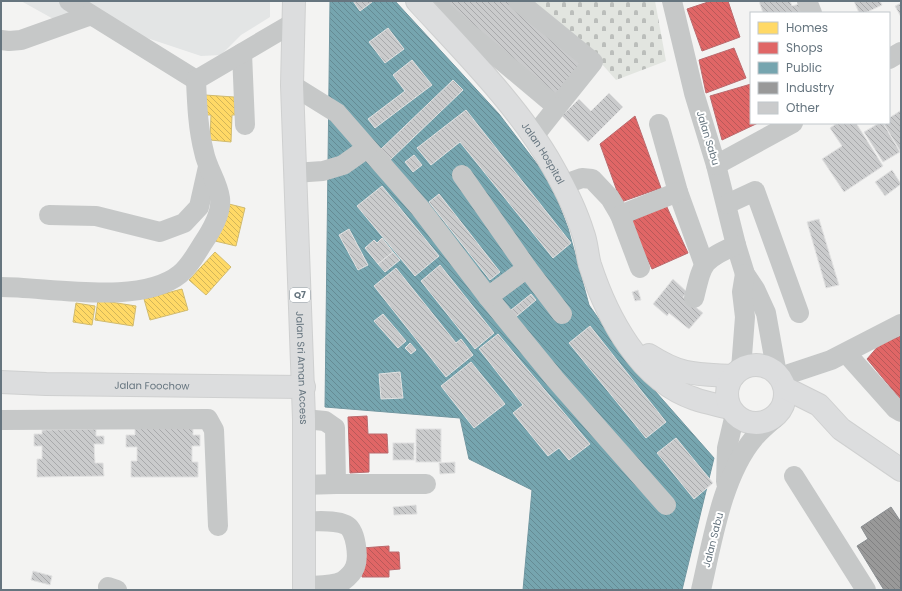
<svg xmlns="http://www.w3.org/2000/svg" width="902" height="591" font-family="Poppins,sans-serif">
	<defs>
		<pattern id="cemetery-stones" width="16" height="16" patternUnits="userSpaceOnUse"><rect width="16" height="16" fill="#e2e5e0"/><path d="M2 7V4a2 2 0 0 1 4 0v3zM10 15v-3a2 2 0 0 1 4 0v3z" fill="#bbbebb"/></pattern>
		<pattern id="homes-back-hatch" width="6" height="6" patternUnits="userSpaceOnUse"><rect width="6" height="6" fill="#ffd966"/><path d="M-1 5l2 2M0 0l6 6M5-1l2 2" fill="none" stroke="#d2b559"/></pattern>
		<pattern id="shops-back-hatch" width="6" height="6" patternUnits="userSpaceOnUse"><rect width="6" height="6" fill="#e06666"/><path d="M-1 5l2 2M0 0l6 6M5-1l2 2" fill="none" stroke="#b95959"/></pattern>
		<pattern id="public-back-hatch" width="6" height="6" patternUnits="userSpaceOnUse"><rect width="6" height="6" fill="#76a5af"/><path d="M-1 5l2 2M0 0l6 6M5-1l2 2" fill="none" stroke="#658b94"/></pattern>
		<pattern id="industry-back-hatch" width="6" height="6" patternUnits="userSpaceOnUse"><rect width="6" height="6" fill="#999"/><path d="M-1 5l2 2M0 0l6 6M5-1l2 2" fill="none" stroke="#818182"/></pattern>
		<pattern id="building-back-hatch" width="6" height="6" patternUnits="userSpaceOnUse"><rect width="6" height="6" fill="#cacbcc"/><path d="M-1 5l2 2M0 0l6 6M5-1l2 2" fill="none" stroke="#a8a9ab"/></pattern>
	</defs>
	<rect width="100%" height="100%" fill="#f3f3f2"/>
	<polygon fill="#e3e5e5" points="21,1 270,1 270,17 241,35 221,55 201,56 132,33 57,21"/>
	<polygon fill="url(#cemetery-stones)" points="529,1 655,1 666,61 616,80 593,54"/>
	<g fill="url(#homes-back-hatch)" stroke="#d1bb6e">
		<polygon points="205,95 234,97 235,115 232,115 231,142 210,140 211,115 204,115"/>
		<polygon points="225,203 245,208 236,246 215,241"/>
		<polygon points="215,252 231,267 206,295 189,280"/>
		<polygon points="182,289 188,310 150,320 144,299"/>
		<polygon points="98,300 136,306 133,326 95,320"/>
		<polygon points="76,303 95,306 92,325 73,322"/>
	</g>
	<g fill="url(#shops-back-hatch)" stroke="#bb6a6e">
		<polygon points="711,1 728,1 740,37 702,51 687,9"/>
		<polygon points="734,48 746,78 706,93 699,60"/>
		<polygon points="751,84 751,123 758,123 722,140 710,96"/>
		<polygon points="635,116 661,188 621,202 600,144"/>
		<polygon points="666,205 688,253 652,269 630,222"/>
		<polygon points="901,336 901,400 867,359 880,344"/>
		<polygon points="367,416 368,434 387,434 388,453 369,453 369,472 350,473 348,417"/>
		<polygon points="389,546 389,552 399,552 400,569 389,570 389,577 362,577 362,548"/>
	</g>
	<polygon fill="url(#public-back-hatch)" stroke="#7197a1" points="330,1 395,1 499,114 550,181 568,228 589,305 626,358 714,458 682,590 523,590 532,490 469,459 460,418 325,407"/>
	<polygon fill="url(#industry-back-hatch)" stroke="#8a8e91" points="891,507 901,522 901,590 884,590 857,546 868,539 861,527"/>
	<g fill="url(#building-back-hatch)" stroke="#e2e2e2">
		<polygon points="353,1 372,1 372,2 360,11"/>
		<polygon points="448,1 510,1 584,62 555,98 452,13"/>
		<polygon points="759,1 790,1 792,6 799,4 802,13 763,13"/>
		<polygon points="854,1 880,1 882,5 865,13 859,13"/>
		<polygon points="901,3 901,17 895,6"/>
		<polygon points="388,28 404,49 385,63 369,42"/>
		<polygon points="412,60 432,85 375,128 368,119 405,91 393,75"/>
		<polygon points="453,80 463,90 389,161 379,151"/>
		<polygon points="609,93 623,107 588,142 562,116 579,99 591,111"/>
		<polygon points="466,110 571,243 553,258 460,142 431,165 417,148"/>
		<polygon points="900,111 901,113 901,152 883,123 889,123 889,118"/>
		<polygon points="837,123 856,123 883,166 844,192 822,159 842,146 830,128"/>
		<polygon points="879,123 883,123 900,152 883,162 864,132"/>
		<polygon points="414,155 422,165 413,172 405,162"/>
		<polygon points="892,170 901,184 885,196 875,182"/>
		<polygon points="382,186 439,256 415,276 357,206"/>
		<polygon points="439,194 500,272 490,280 429,202"/>
		<polygon points="819,219 839,285 826,288 807,222"/>
		<polygon points="349,229 368,265 358,270 339,235"/>
		<polygon points="382,238 393,252 378,264 365,248 374,240 377,243"/>
		<polygon points="393,252 400,260 385,272 378,264"/>
		<polygon points="440,265 494,333 475,349 421,281"/>
		<polygon points="396,268 456,343 461,339 473,355 446,377 374,286"/>
		<polygon points="673,279 687,292 683,297 703,313 689,329 669,313 667,316 653,304"/>
		<polygon points="638,290 641,300 635,301 632,292"/>
		<polygon points="531,294 536,300 511,321 506,314"/>
		<polygon points="383,314 406,341 398,348 374,321"/>
		<polygon points="590,326 666,422 646,438 569,343"/>
		<polygon points="498,334 590,444 569,460 559,448 548,456 513,413 523,405 479,349"/>
		<polygon points="410,343 416,350 411,354 405,348"/>
		<polygon points="471,362 505,404 474,428 441,386"/>
		<polygon points="400,372 403,398 381,399 379,374"/>
		<polygon points="135,428 193,428 193,435 200,435 200,446 192,446 192,462 198,462 198,477 131,477 131,461 137,461 137,447 126,447 126,435 135,435"/>
		<polygon points="96,429 96,436 104,436 104,444 94,444 95,463 103,463 104,476 37,477 37,459 42,459 42,446 34,446 34,434 42,434 42,430"/>
		<rect x="416" y="429" width="25" height="33"/>
		<polygon points="676,438 713,483 694,499 657,453"/>
		<rect x="393" y="443" width="21" height="17"/>
		<polygon points="455,462 455,473 440,474 439,463"/>
		<polygon points="416,505 417,514 394,515 393,507"/>
		<polygon points="33,571 52,576 50,585 31,580"/>
	</g>
	<g fill="none" stroke-linecap="round" stroke-linejoin="round">
		<g stroke="#cfd0d0" stroke-width="24">
			<g id="major">
				<path id="s1" d="M294,1L292,85L304,419V590"/>
				<path id="s2" d="M417,1C463,51 520,108 553,167C565,188 576,210 583,233C587,243 587,255 590,265C607,317 640,381 695,399C706,403 719,405 730,408"/>
				<path d="M649,355C682,376 695,374 733,376"/>
				<circle cx="756" cy="394" r="29"/>
				<path id="s3" d="M1,382L46,384L304,387"/>
				<polyline points="785,388 819,405 841,429 901,470"/>
			</g>
		</g>
		<g stroke="#c6c8c8" stroke-width="20">
			<polyline points="69,1 196,80"/>
			<polyline points="440,1 441,10 557,107 593,62 518,1"/>
			<polyline points="672,1 694,93 716,165 736,245 745,274 755,289 766,313 777,374"/>
			<polyline points="807,1 812,13"/>
			<polyline points="1,40 9,41 21,40 91,15"/>
			<polyline points="242,53 245,125"/>
			<polyline points="889,59 901,52"/>
			<polyline points="292,85 337,113 420,208 488,297 555,379 666,505"/>
			<polyline points="659,124 678,192 704,264"/>
			<polyline points="534,136 557,107"/>
			<polyline points="716,165 793,123"/>
			<polyline points="294,173 323,171 343,165 367,148"/>
			<polyline points="462,175 527,268 488,297"/>
			<polyline points="562,185 582,178 592,179 610,198 620,215 678,192"/>
			<polyline points="727,204 755,191 799,313"/>
			<polyline points="49,215 96,216 160,232 184,223 199,207 208,167"/>
			<polyline points="620,215 640,268"/>
			<polyline points="527,268 562,314"/>
			<path d="M1,287C49,287 141,306 180,274C190,266 196,254 203,243C211,231 222,213 220,198C218,182 207,168 204,152C198,129 197,104 196,80L293,23"/>
			<path d="M694,298C703,261 702,261 736,245"/>
			<polyline points="846,353 896,409 901,412"/>
			<polyline points="741,369 745,317 742,292 745,274"/>
			<polyline points="780,377 831,360 901,324"/>
			<polyline points="304,419 325,421 335,428 336,484"/>
			<polyline points="1,420 208,419 214,430 218,526"/>
			<polyline points="794,476 866,590"/>
			<polyline points="726,482 727,448 735,414"/>
			<polyline points="303,485 336,484 426,484"/>
			<path d="M303,521C316,522 334,519 346,525C356,530 359,557 355,567C353,572 347,578 343,581C331,587 316,585 304,586"/>
			<polyline points="108,587 117,590"/>
			<path d="M701,590C712,543 722,476 754,438C760,431 767,425 774,419"/>
		</g>
		<use href="#major" stroke="#dcddde" stroke-width="22"/>
	</g>
	<g text-anchor="middle" dominant-baseline="central" stroke-width="4" stroke-linejoin="round" paint-order="stroke">
		<rect fill="#fff" stroke="#949ea5" stroke-width="1" x="290" y="288" width="20" height="14" rx="3"/>
		<g font-size="9" font-weight="bold" fill="#66757f">
			<text x="300" y="295">Q7</text>
		</g>
		<g font-size="10" fill="#66757f" stroke="#fff">
			<text transform="translate(708 138) rotate(73)">Jalan Sabu</text>
			<text stroke="none"><textPath href="#s2" startOffset="198">Jalan Hospital</textPath></text>
			<text stroke="none"><textPath href="#s1" startOffset="367">Jalan Sri Aman Access</textPath></text>
			<text stroke="none"><textPath href="#s3" startOffset="151">Jalan Foochow</textPath></text>
			<text transform="translate(713 540) rotate(-76)">Jalan Sabu</text>
		</g>
	</g>
	<rect width="902" height="591" fill="none" stroke="#66757f" stroke-width="4"/>
	<rect x="750" y="12" width="140" height="112" fill="#ffffff" stroke="#c2c8cc"/>
	<rect x="758" y="22" width="20" height="12" fill="#ffd966" stroke="#c2c8cc"/>
	<text x="786" y="32" font-size="12" fill="#66757f">Homes</text>
	<rect x="758" y="42" width="20" height="12" fill="#e06666" stroke="#c2c8cc"/>
	<text x="786" y="52" font-size="12" fill="#66757f">Shops</text>
	<rect x="758" y="62" width="20" height="12" fill="#76a5af" stroke="#c2c8cc"/>
	<text x="786" y="72" font-size="12" fill="#66757f">Public</text>
	<rect x="758" y="82" width="20" height="12" fill="#999999" stroke="#c2c8cc"/>
	<text x="786" y="92" font-size="12" fill="#66757f">Industry</text>
	<rect x="758" y="102" width="20" height="12" fill="#cacbcc" stroke="#c2c8cc"/>
	<text x="786" y="112" font-size="12" fill="#66757f">Other</text>
</svg>
